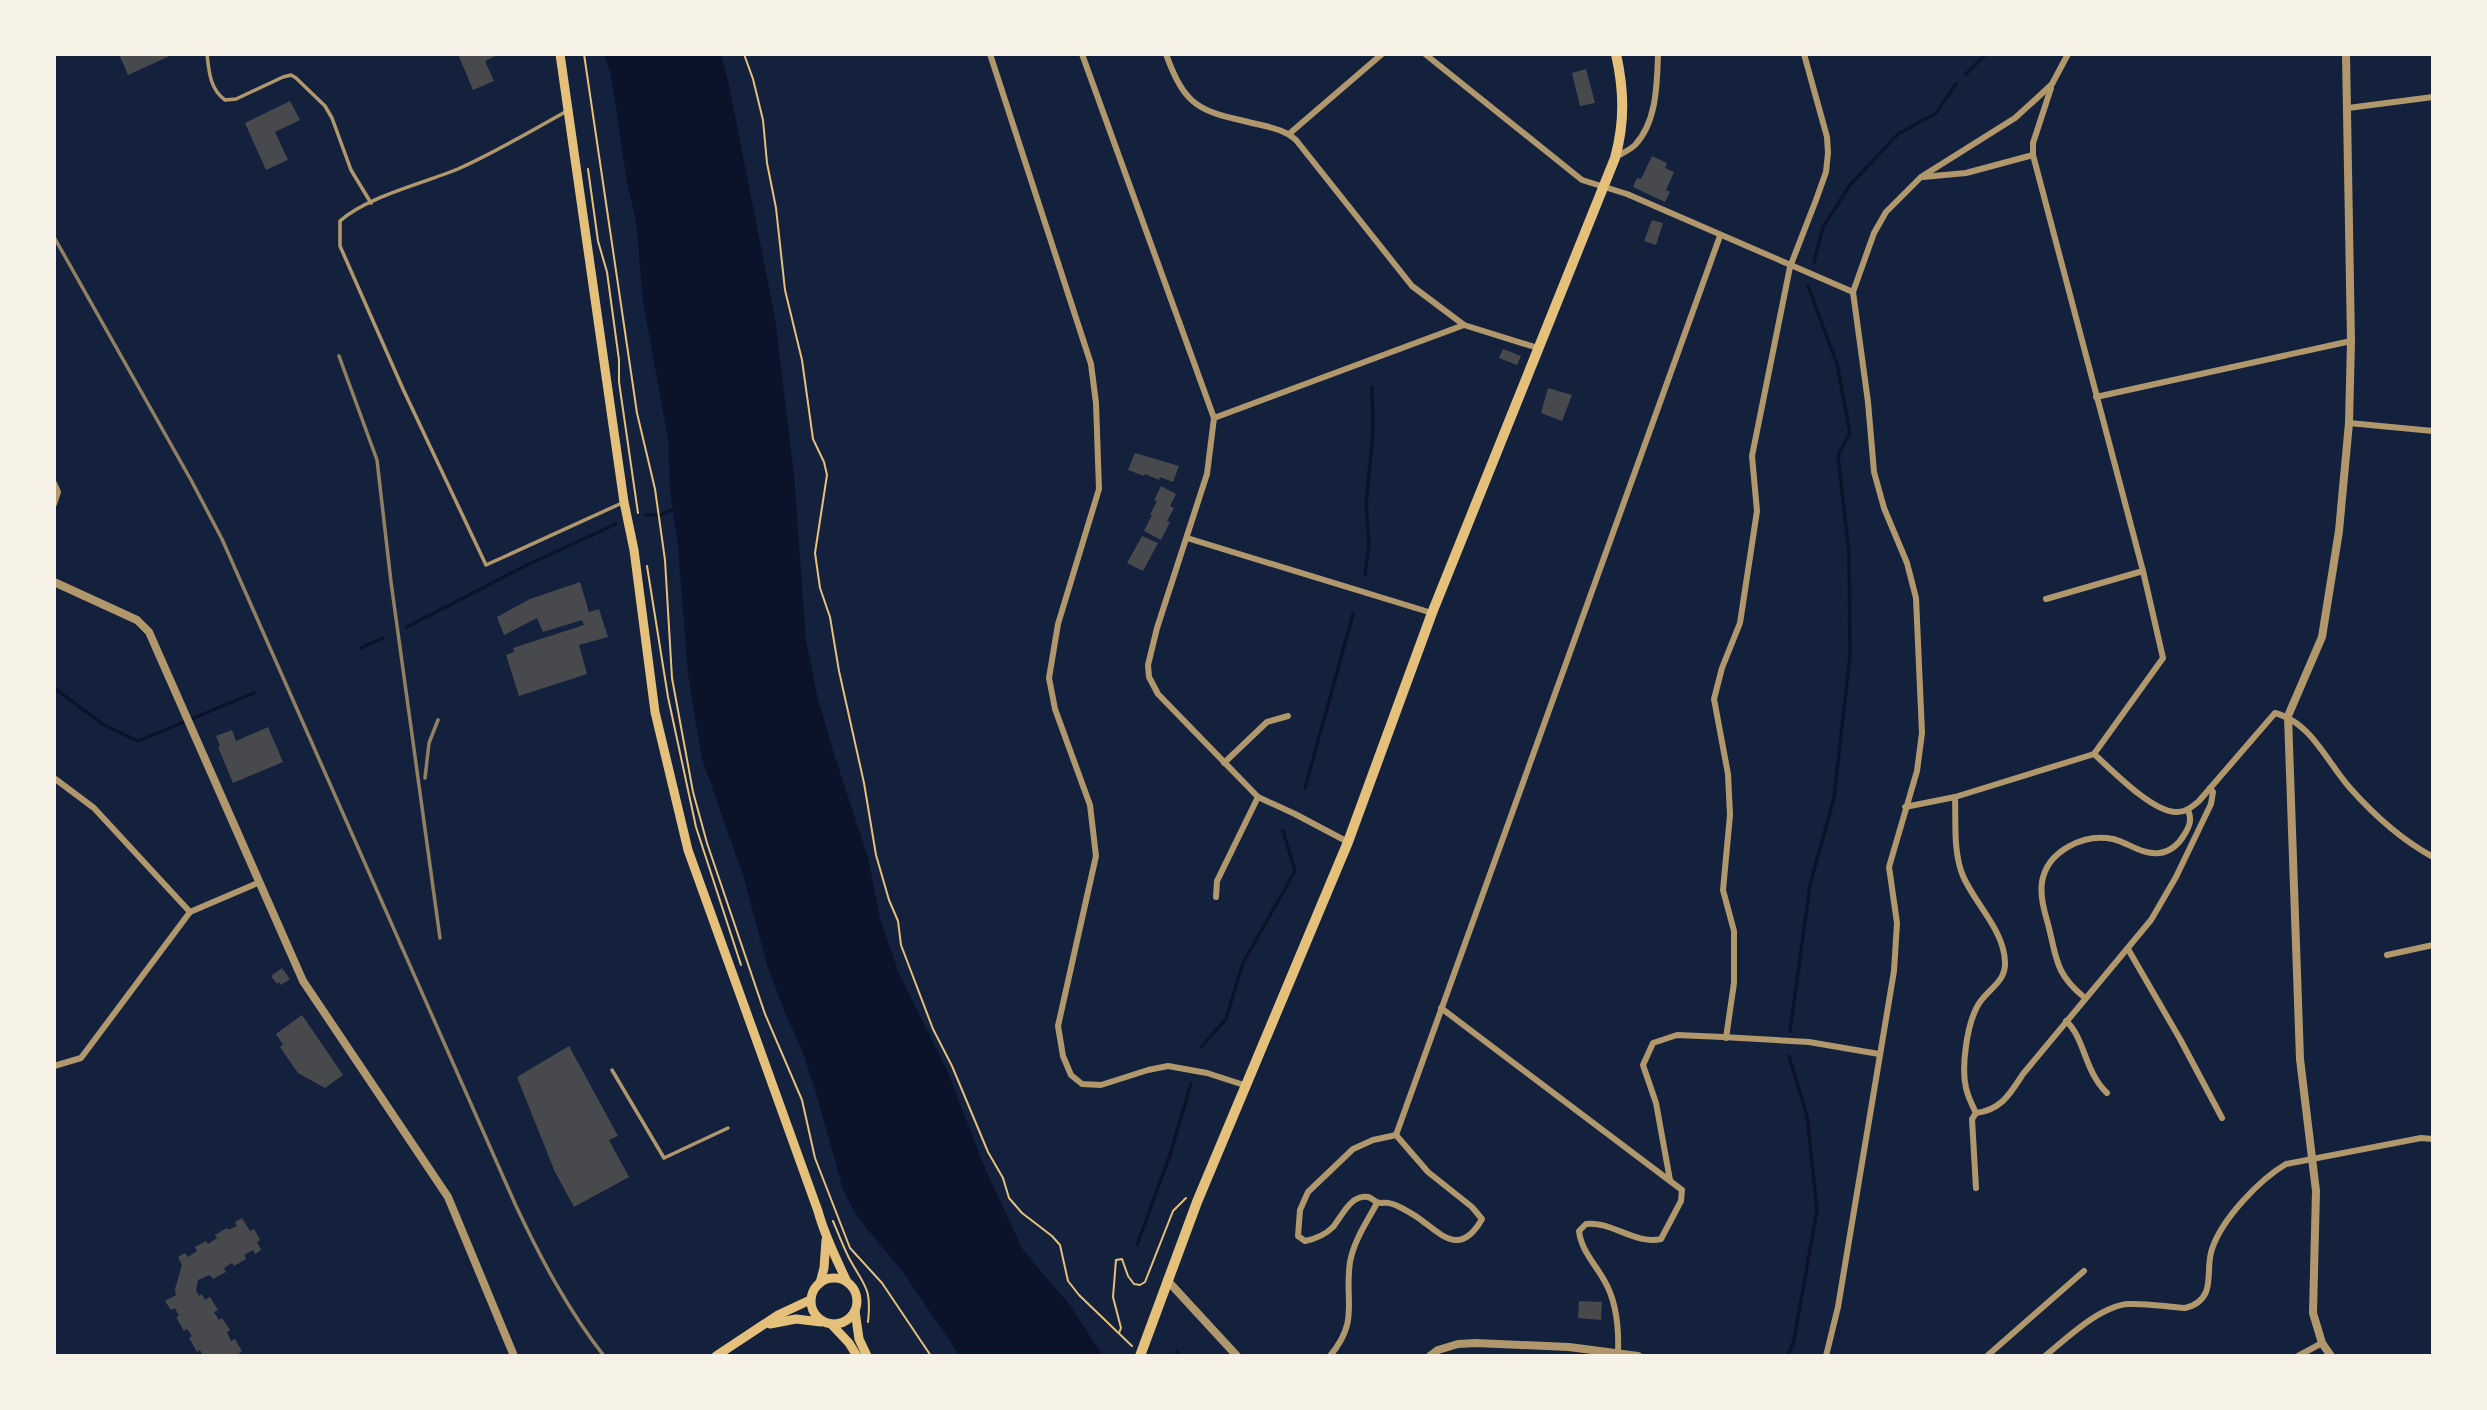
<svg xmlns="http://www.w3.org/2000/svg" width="2487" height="1410" font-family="'Work Sans',sans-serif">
	<rect width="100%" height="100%" fill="#14213d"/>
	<polygon fill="#0b132b" points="604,54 721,54 728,80 775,318 794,474 806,640 818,699 835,757 868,857 880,918 899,973 947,1070 984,1166 1023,1250 1070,1305 1103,1356 960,1356 902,1271 858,1218 843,1190 817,1096 802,1050 786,1015 768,968 743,875 702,759 688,674 678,547 670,492 668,439 643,301 636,222 627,182 611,76"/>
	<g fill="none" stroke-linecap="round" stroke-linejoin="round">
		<g stroke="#0b132b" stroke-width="3.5">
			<polyline points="1966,74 1986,54"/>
			<polyline points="1814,262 1823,227 1850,185 1898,134 1936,113 1956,84"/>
			<polyline points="645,515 660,515 676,508"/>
			<polyline points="1365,575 1369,544 1366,505 1373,432 1372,387"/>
			<polyline points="407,627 529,564 616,524"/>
			<polyline points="361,648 383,638"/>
			<polyline points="54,688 104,725 138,741 254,693"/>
			<polyline points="1305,788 1353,614"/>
			<polyline points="1790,1031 1810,885 1834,798 1850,655 1849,553 1838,455 1850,433 1837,364 1808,286"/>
			<polyline points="1201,1047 1226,1019 1243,963 1295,871 1283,831"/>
			<polyline points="1137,1245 1171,1152 1191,1083"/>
			<polyline points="1177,1351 1177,1356"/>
			<polyline points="1788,1356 1794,1340 1817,1210 1807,1116 1789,1056"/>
		</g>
	</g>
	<g fill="#48494c">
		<polygon points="119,54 174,54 128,75"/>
		<polygon points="458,54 500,54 485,61 494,81 473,90"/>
		<polygon points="1586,69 1595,103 1580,106 1572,73"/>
		<polygon points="290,101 300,120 275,132 288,160 266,170 245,123"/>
		<polygon points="1652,156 1667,163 1665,168 1674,172 1666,190 1670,192 1665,202 1633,187 1637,178 1641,179"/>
		<polygon points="1652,220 1663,223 1656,245 1644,241"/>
		<polygon points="1503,349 1521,356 1517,365 1499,358"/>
		<polygon points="1548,388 1572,395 1562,421 1541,413"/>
		<polygon points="1135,453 1179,466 1173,482 1160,477 1159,480 1145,474 1144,476 1128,470"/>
		<polygon points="1161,486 1176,494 1170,506 1174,508 1167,521 1170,522 1161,540 1144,531 1152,515 1150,515 1157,501 1154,500"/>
		<polygon points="1142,536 1158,543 1143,571 1127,563"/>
		<polygon points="580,582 589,612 599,609 608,637 579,645 587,674 519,696 506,655 514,652 513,648 584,625 582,620 543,632 537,618 504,635 497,617 530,599"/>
		<polygon points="268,727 283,762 233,783 218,747 220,746 216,736 232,730 236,741"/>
		<polygon points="282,968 290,979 281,985 279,982 277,984 271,976"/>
		<polygon points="302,1015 343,1075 325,1088 298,1073 280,1047 283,1045 276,1034"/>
		<polygon points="569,1046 618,1136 609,1140 629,1177 574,1207 555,1172 517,1077"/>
		<polygon points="242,1218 250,1231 254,1229 260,1240 257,1242 261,1250 255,1254 253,1250 244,1255 246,1259 234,1266 232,1263 224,1268 226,1272 213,1279 210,1275 198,1280 196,1290 199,1296 202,1294 205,1300 210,1297 218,1310 214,1312 219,1320 222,1318 230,1330 227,1332 231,1341 235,1339 242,1351 239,1353 241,1356 203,1356 200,1350 197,1352 189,1338 192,1336 187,1329 184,1331 176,1317 179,1316 175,1308 171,1310 165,1301 176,1295 175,1289 182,1265 178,1257 185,1253 188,1257 197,1251 195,1247 206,1241 208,1244 217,1238 215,1235 227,1228 228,1230 237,1226 235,1222"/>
		<polygon points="1579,1301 1602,1302 1601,1320 1578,1318"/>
	</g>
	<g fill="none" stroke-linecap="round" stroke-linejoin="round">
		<g stroke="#e5c07b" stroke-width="2">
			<polyline points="584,54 637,413 655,489 665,560 672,678 693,792 707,843 765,1014 802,1100 815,1158 850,1248 882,1283 931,1356"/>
			<polyline points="744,54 753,79 763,120 767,163 776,208 785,290 802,360 813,439 824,462 827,475 815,553 820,588 830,617 839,671 864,783 876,855 889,900 898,921 901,945 933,1029 952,1066 988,1152 1003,1178 1009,1198 1022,1213 1052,1236 1060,1245 1068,1281 1079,1295 1132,1346"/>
			<polyline points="588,169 598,241 607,272 619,360 619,382 638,513"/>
			<polyline points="647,566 668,697 696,827 741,965"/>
			<path d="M833,1221C838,1233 843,1246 849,1258C864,1286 872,1287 868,1322"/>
			<polyline points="1119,1333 1121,1328 1113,1297 1116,1260 1122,1259 1128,1276 1134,1284 1140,1285 1145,1282 1173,1211 1186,1198"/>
		</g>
		<g stroke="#b1986c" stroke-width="3.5">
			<path d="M207,54C209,72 210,89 225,100L236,99L283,77L291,75L296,78L325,106L332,118L351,170L371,203"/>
			<path d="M567,111C531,131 496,152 458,169C424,183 366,197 340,221V246L403,389L486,565L622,503"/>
			<polyline points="612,1070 664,1158 728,1128"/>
		</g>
		<g stroke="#b1986c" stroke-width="6">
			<polyline points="990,54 1091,364 1096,403 1099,489 1058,624 1049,678 1055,709 1090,805 1096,856 1058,1026 1063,1056 1071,1075 1082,1084 1101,1085 1148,1070 1168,1066 1207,1073 1244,1085"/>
			<polyline points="1082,54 1214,418 1207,474 1157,628 1148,665 1149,677 1158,694 1258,797 1295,814 1348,842"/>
			<path d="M1166,54C1187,113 1204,111 1261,125C1274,128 1286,131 1296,140L1412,286L1464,325L1538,348"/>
			<polyline points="1425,54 1582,180 1627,194 1853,292"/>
			<polyline points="2051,88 2033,143 2033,155 2143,571 2163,658 2094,754"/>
			<polyline points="2348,108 2433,97"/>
			<polyline points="1289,134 1382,54"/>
			<path d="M1616,157C1622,153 1630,150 1635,145C1657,122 1657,83 1658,54"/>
			<polyline points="1923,177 1966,173 2033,155"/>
			<polyline points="2096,397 2351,341"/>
			<polyline points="1214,418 1464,325"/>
			<polyline points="2349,423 2433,431"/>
			<polyline points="54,483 58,492 54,504"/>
			<polyline points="1187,538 1432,613"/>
			<polyline points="2046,599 2143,571"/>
			<path d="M2094,754C2112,770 2151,811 2175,812C2185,813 2192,807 2199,801L2275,713C2312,723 2326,761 2350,788C2373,814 2402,840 2433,857"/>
			<polyline points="1224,763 1267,722 1288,716"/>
			<polyline points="54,778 94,808 190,912"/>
			<path d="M1955,797C1956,823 1953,852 1963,876C1975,904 2004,930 2005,962C2006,983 1987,989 1978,1005C1967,1024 1961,1067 1966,1088C1968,1097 1972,1105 1976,1113C2001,1110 2010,1094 2023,1074L2151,920L2176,877L2211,804L2213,792L2210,788"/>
			<polyline points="1905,807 1955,797 2094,754"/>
			<polyline points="1216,897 1217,881 1258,797"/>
			<polyline points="2128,949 2180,1039 2222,1118"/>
			<polyline points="2387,955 2433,945"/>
			<path d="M2085,998C2055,974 2057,959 2048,924C2044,910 2040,896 2042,882C2047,851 2084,833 2113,839C2129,843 2142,855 2159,853C2170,852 2179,844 2184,835C2190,826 2192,819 2188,810"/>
			<path d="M1441,1008L1682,1190L1681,1201L1661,1239C1635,1245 1612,1221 1586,1224L1579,1231C1581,1250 1595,1264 1604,1280C1617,1302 1619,1327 1618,1352"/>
			<path d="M2066,1021C2085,1038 2084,1071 2107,1093"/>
			<polyline points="1726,1038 1734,983 1734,931 1723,890 1730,815 1728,774 1714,699 1722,668 1740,623 1757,511 1752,456 1790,267 1816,200 1826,172 1828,153 1827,137 1804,54"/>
			<polyline points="54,1066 81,1058 190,912 260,882"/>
			<polyline points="1396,1135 1720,236"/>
			<path d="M1396,1135L1428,1172L1472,1207L1482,1219C1460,1258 1441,1234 1417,1217C1409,1212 1397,1204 1388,1203C1385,1202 1381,1204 1377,1202C1374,1201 1372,1198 1368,1197C1351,1194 1342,1216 1333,1227C1326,1234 1315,1239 1305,1241L1298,1236L1300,1210L1308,1192L1353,1149L1373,1140Z"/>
			<polyline points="1670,1180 1656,1103 1643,1065 1653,1043 1677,1035 1723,1037 1809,1042 1879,1054"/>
			<polyline points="1976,1188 1972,1119 1976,1113"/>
			<path d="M1330,1356C1360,1320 1344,1302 1350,1262C1354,1240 1367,1222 1377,1203"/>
			<polyline points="1826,1356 1838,1307 1894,971 1897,923 1889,867 1917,771 1922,733 1916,598 1907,563 1884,508 1874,472 1868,402 1853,292 1874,233 1886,212 1921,177 2015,118 2036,99 2052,84 2068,54"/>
			<polyline points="1987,1356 2084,1271"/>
			<path d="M2045,1356C2066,1339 2101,1305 2129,1304C2147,1303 2167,1307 2185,1308C2194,1306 2202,1301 2206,1292C2211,1279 2207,1263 2212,1249C2222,1219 2259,1180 2286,1164L2421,1138L2433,1139"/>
			<polyline points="2298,1356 2322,1343"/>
		</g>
		<g stroke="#b1986c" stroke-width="8">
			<polyline points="54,582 137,620 149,632 303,981 448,1197 514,1356"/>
			<polyline points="1167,1280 1237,1356"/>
			<polyline points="1430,1356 1438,1350 1458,1344 1476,1343 1569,1347 1638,1356"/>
			<polyline points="2331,1356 2322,1343 2313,1313 2316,1191 2300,1059 2288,716 2322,637 2339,531 2349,423 2351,341 2346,54"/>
		</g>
		<g stroke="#e5c07b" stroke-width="9">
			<path d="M560,54L624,502L634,550L655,712L688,850L818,1211C825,1237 836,1258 847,1282"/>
			<circle cx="834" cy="1301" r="23"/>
			<polyline points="820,1283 824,1268 826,1240"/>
			<polyline points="855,1311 859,1339 867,1356"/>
			<polyline points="770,1324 796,1319 821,1322"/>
			<polyline points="832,1325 849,1343 857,1356"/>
			<polyline points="716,1356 778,1315 810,1300"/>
		</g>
		<path stroke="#e5c07b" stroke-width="10" d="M1140,1356L1197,1202L1348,842L1432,613L1615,158C1625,122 1624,90 1616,54"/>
		<g stroke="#918062" stroke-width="3.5">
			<path d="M54,237L191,480L222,539L516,1206C541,1259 568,1310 604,1356"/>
			<polyline points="339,356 377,460 391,582 440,938"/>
			<polyline points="425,778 429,743 438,720"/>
		</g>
	</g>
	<rect width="2487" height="1410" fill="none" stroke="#f6f1e7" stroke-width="112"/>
</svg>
